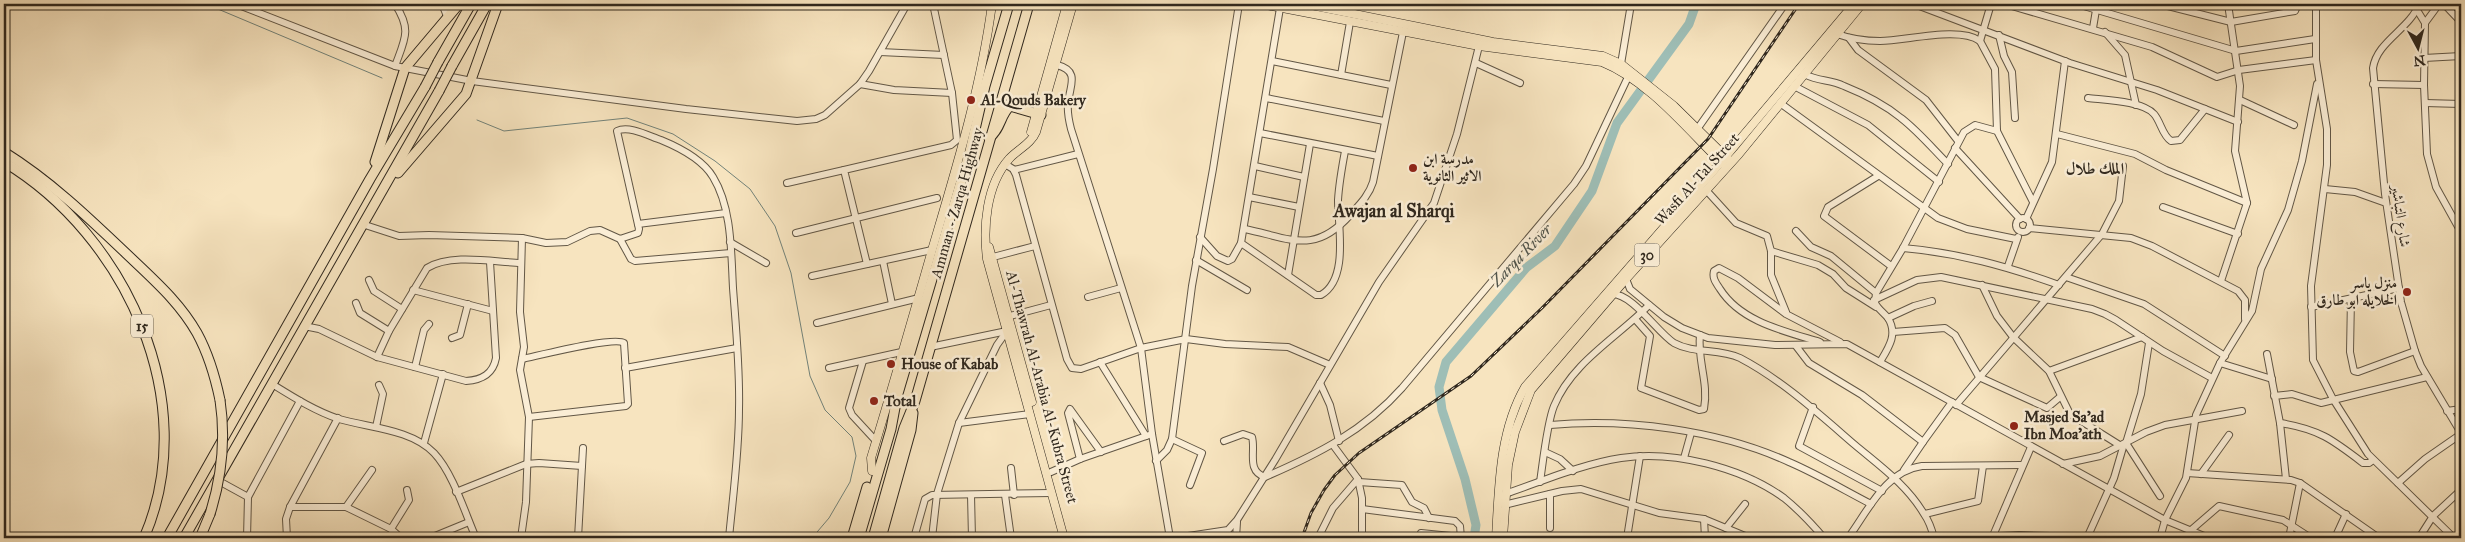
<svg xmlns="http://www.w3.org/2000/svg" width="2465" height="542" font-family="'IM FELL Great Primer',Amiri,serif">
	<rect width="100%" height="100%" fill="#f7e4bf"/>
	<filter id="stains"><feTurbulence type="fractalNoise" baseFrequency=".004" numOctaves="4"/><feColorMatrix values="0 0 0 0 .2 0 0 0 0 .09 0 0 0 0 .02 0 0 0 .5 -.17"/></filter>
	<radialGradient id="worn" r=".72"><stop offset=".6" stop-color="#630" stop-opacity="0"/><stop offset="1" stop-color="#630" stop-opacity=".3"/></radialGradient>
	<g fill="none" stroke-linecap="round" stroke-linejoin="round">
		<g stroke="#728279" stroke-width="1">
			<polyline points="206,4 382,78"/>
			<polyline points="477,120 504,131 627,118 673,134 715,161 750,189 775,226 791,273 810,376 825,410 852,437 856,456 850,482 829,518 812,538"/>
		</g>
		<polyline stroke="#9ebeb6" stroke-width="9" points="1474,538 1476,525 1465,479 1442,410 1439,387 1446,362 1526,268 1555,246 1592,191 1617,123 1689,24 1696,4"/>
		<g stroke="#625746" stroke-width="8">
			<g id="minor">
				<polyline points="236,4 395,66 472,81 686,109 797,121 816,119 825,115 860,84 869,71 907,4"/>
				<path d="M395,4C412,30 405,39 395,66"/>
				<polyline points="442,4 447,16"/>
				<polyline points="1914,4 2070,63 2157,90 2238,122"/>
				<polyline points="2005,4 2152,47 2217,77 2239,70 2316,60"/>
				<polyline points="2077,4 2236,51 2315,39"/>
				<polyline points="2160,4 2231,22 2295,11 2298,4"/>
				<polyline points="2316,4 2316,60 2327,129 2327,165 2311,286 2313,360 2333,399 2368,454 2454,538"/>
				<path d="M2419,4C2410,29 2377,41 2373,68L2385,194L2401,302L2415,351L2421,366L2461,433"/>
				<polyline points="2439,4 2425,23 2424,85 2427,154 2436,187 2461,232"/>
				<polyline points="2444,4 2461,22"/>
				<polyline points="2373,5 2386,4"/>
				<path d="M1280,8L1241,243L1316,295H1321C1349,279 1338,227 1338,200C1339,184 1342,167 1345,151"/>
				<polyline points="2417,10 2425,23"/>
				<polyline points="2093,28 2097,4"/>
				<polyline points="2105,32 2125,55 2136,105"/>
				<path d="M1837,34C1851,39 1865,41 1880,41C1906,41 1959,26 1980,41L1995,69L1997,131L2033,202"/>
				<polyline points="1999,35 2004,56 2012,72 2015,118"/>
				<polyline points="1849,38 1858,50 1926,100 1958,141"/>
				<polyline points="1980,41 1991,4"/>
				<polyline points="880,52 944,55"/>
				<polyline points="2424,58 2461,56"/>
				<polyline points="1272,61 1391,85"/>
				<polyline points="1476,63 1520,83"/>
				<polyline points="1621,64 1631,4"/>
				<path d="M1057,65C1081,71 1069,87 1068,104C1067,113 1069,121 1071,129L1141,348L1152,434L1170,538"/>
				<path d="M1804,74C1820,82 1829,79 1844,86C1864,94 1885,105 1901,118C1918,131 1933,149 1948,164"/>
				<polyline points="1341,75 1350,22"/>
				<polyline points="860,84 894,90 952,93"/>
				<polyline points="2373,84 2424,85"/>
				<polyline points="1794,86 1868,125 1939,182"/>
				<polyline points="1266,98 1384,121"/>
				<path d="M2088,98C2104,100 2143,101 2154,114C2161,122 2162,135 2171,141L2180,140L2205,109"/>
				<polyline points="2240,100 2294,125"/>
				<polyline points="1780,103 1938,218 1967,229 2016,239"/>
				<polyline points="2425,103 2461,104"/>
				<polyline points="1698,128 1785,4"/>
				<polyline points="1260,133 1378,156"/>
				<polyline points="2057,134 2135,154 2166,170 2247,203"/>
				<polyline points="1955,148 2020,219"/>
				<polyline points="1005,164 1013,169 1016,175 1067,359 1072,368 1081,369 1141,348 1186,339 1225,344 1288,347 1330,365"/>
				<polyline points="1255,166 1304,177"/>
				<polyline points="1014,170 1078,154"/>
				<polyline points="1878,176 1828,207 1824,216 1891,266"/>
				<polyline points="787,183 844,170"/>
				<polyline points="2325,189 2355,192 2386,203"/>
				<polyline points="1706,190 1736,223 1767,236 1771,251 1771,275 1786,312"/>
				<polyline points="1249,197 1299,207"/>
				<polyline points="2163,207 2238,234"/>
				<circle cx="2023" cy="225" r="7"/>
				<polyline points="2026,219 2052,162 2065,61"/>
				<path d="M362,224L399,236L429,235L522,238L546,243L567,242L590,231L600,230L620,239L638,233L639,229L617,131C629,125 649,136 661,140C678,147 703,160 713,177C732,208 731,252 733,288C736,328 740,369 739,409C739,452 733,496 729,538"/>
				<polyline points="638,224 726,213"/>
				<polyline points="2029,228 2131,238 2152,246 2238,291 2245,300 2245,319"/>
				<path d="M1245,229C1292,239 1315,255 1351,214C1360,204 1369,195 1373,182L1403,32"/>
				<polyline points="1796,231 1811,247 1831,256 1876,293"/>
				<polyline points="796,233 937,198"/>
				<polyline points="1200,237 1217,256 1228,261 1232,259 1241,243"/>
				<polyline points="620,239 631,259 635,261 731,253"/>
				<polyline points="730,242 766,263"/>
				<path d="M1903,248C1959,253 2006,266 2059,285"/>
				<polyline points="1771,251 1818,265 1833,274 1846,288 1876,307"/>
				<polyline points="993,257 1035,246"/>
				<polyline points="1196,260 1247,290"/>
				<polyline points="883,261 892,304"/>
				<polyline points="867,264 844,170 951,145 957,140 952,93 933,4"/>
				<polyline points="2008,266 2018,237"/>
				<polyline points="1288,275 1310,144"/>
				<polyline points="812,276 932,250"/>
				<polyline points="2066,277 2144,304 2225,356"/>
				<polyline points="1626,279 1630,289 1664,317 1682,328 1708,338 1775,345 1847,344 2165,520 2209,538"/>
				<polyline points="369,280 374,291 402,309"/>
				<polyline points="2221,281 2247,203 2235,151 2240,86 2228,4"/>
				<polyline points="1982,285 1997,316 2013,337 2049,371 2070,414 2121,446"/>
				<polyline points="413,290 493,311"/>
				<path d="M1612,294C1633,294 1657,332 1674,343C1694,354 1719,348 1740,358C1782,380 1819,414 1855,445C1880,466 1907,485 1924,514C1929,521 1932,530 1934,538"/>
				<polyline points="1088,297 1121,288"/>
				<polyline points="2351,298 2350,352 2354,371 2358,372 2415,351"/>
				<polyline points="1874,300 1917,280 1941,277 2092,309 2105,314 2116,320 2163,351 2212,378"/>
				<polyline points="356,303 360,313 389,331"/>
				<polyline points="2311,307 2399,288"/>
				<polyline points="1010,316 1051,305"/>
				<polyline points="1888,318 1914,306 1932,301"/>
				<path d="M1635,319L1650,336L1641,388L1699,410L1704,409C1709,383 1697,360 1700,335"/>
				<polyline points="817,323 919,298"/>
				<path d="M304,326L319,329L377,357L466,381C482,380 493,374 496,358L490,262"/>
				<polyline points="1893,332 1945,328 1955,335 1979,377 2047,408 2060,397"/>
				<polyline points="452,338 460,335 468,304"/>
				<path d="M1820,342C1784,331 1741,322 1720,289C1716,283 1712,278 1714,271L1719,268L1738,278L1786,314L1840,342"/>
				<polyline points="2149,343 2141,394 2126,443 2160,496"/>
				<polyline points="1796,346 1809,363 1862,395 1923,442 1952,402"/>
				<polyline points="930,347 1007,331"/>
				<polyline points="2267,354 2280,423 2286,479"/>
				<path d="M377,357L389,331L427,268C451,253 493,262 521,263"/>
				<path d="M522,359C537,356 615,336 624,343L628,404L626,406L529,417"/>
				<polyline points="863,361 849,408 852,415 876,441"/>
				<polyline points="1100,362 1146,436"/>
				<path d="M1880,362C1889,347 1898,334 1888,318C1884,313 1878,309 1875,303L1876,293L1903,248L1964,132L1975,125L1997,131"/>
				<polyline points="2220,363 2272,379"/>
				<polyline points="415,367 424,330 429,324"/>
				<polyline points="625,368 737,348"/>
				<polyline points="829,368 906,351"/>
				<polyline points="2049,371 2142,337"/>
				<polyline points="1320,383 1330,405 1339,441"/>
				<path d="M272,384C293,397 315,411 339,419C370,428 411,429 434,453C453,473 465,513 476,538"/>
				<polyline points="2274,396 2292,394 2321,403 2427,377"/>
				<polyline points="1956,405 2102,234 2119,201 2123,166"/>
				<polyline points="1813,407 1799,446 1882,491"/>
				<polyline points="2447,411 2461,409"/>
				<polyline points="959,423 1030,414"/>
				<path d="M2280,423C2319,429 2333,440 2363,463H2369L2373,460"/>
				<path d="M1550,425C1627,418 1719,430 1789,462C1817,474 1844,490 1871,504"/>
				<polyline points="376,427 383,394 379,385"/>
				<polyline points="1172,439 1202,453 1190,485"/>
				<path d="M1224,441L1243,434L1252,437C1256,451 1246,471 1265,477C1316,455 1364,431 1402,388L1574,184L1586,166L1628,77"/>
				<polyline points="424,443 443,374"/>
				<polyline points="1333,445 1358,479"/>
				<polyline points="1545,452 1560,459 1573,471"/>
				<polyline points="1684,458 1691,433"/>
				<polyline points="1080,459 1068,413 1070,409 1101,452"/>
				<polyline points="1156,461 1167,450 1172,439 1192,286 1213,169 1239,4"/>
				<polyline points="2063,464 2100,456 2146,432 2165,425 2242,411"/>
				<polyline points="1011,468 1014,495"/>
				<polyline points="1904,470 1923,442"/>
				<polyline points="1051,472 1080,459 1152,434"/>
				<polyline points="2187,473 2291,480 2300,483 2379,538"/>
				<polyline points="2201,474 2229,435"/>
				<polyline points="217,480 248,497"/>
				<polyline points="1359,482 1402,485 1412,502 1424,508 1429,518"/>
				<path d="M1540,482C1543,462 1547,423 1554,406C1572,362 1618,337 1649,305"/>
				<polyline points="2398,483 2425,459 2461,434"/>
				<polyline points="456,492 526,464 539,463 582,466"/>
				<path d="M1505,494C1543,481 1582,464 1621,458C1673,450 1741,467 1784,498C1799,510 1812,524 1824,538"/>
				<polyline points="1550,494 1550,528"/>
				<polyline points="971,495 972,538"/>
				<polyline points="1005,495 1011,538"/>
				<polyline points="1504,505 1562,491 1581,489 1659,513 1704,519 1750,538"/>
				<polyline points="290,507 346,507 391,529 401,538"/>
				<polyline points="346,507 372,470"/>
				<polyline points="1362,509 1455,521 1460,526 1461,538"/>
				<polyline points="1925,514 1978,501 1983,466"/>
				<polyline points="1704,519 1705,538"/>
				<polyline points="1726,528 1745,504"/>
				<polyline points="391,529 409,500 407,490"/>
				<polyline points="2190,531 2219,506 2283,520 2311,538"/>
				<polyline points="1421,533 1461,537"/>
				<polyline points="1628,536 1646,538"/>
				<polyline points="247,538 248,497 300,401"/>
				<polyline points="287,538 286,519 290,507 338,418"/>
				<polyline points="430,538 469,522"/>
				<polyline points="521,538 526,502 529,417 520,370 524,347 520,312 522,238"/>
				<polyline points="578,538 583,448"/>
				<polyline points="914,538 925,499 932,495 1051,493"/>
				<polyline points="932,538 937,494 959,423 997,345 1007,331"/>
				<polyline points="1175,538 1228,530 1237,520 1275,460 1379,282 1434,203 1457,134 1479,46"/>
				<polyline points="1236,538 1237,522"/>
				<polyline points="1318,538 1333,508 1358,479 1362,498 1362,538"/>
				<polyline points="1627,538 1640,456"/>
				<path d="M1848,538C1868,511 1885,471 1922,466L2021,465"/>
				<polyline points="1961,538 2019,535 2087,537"/>
				<polyline points="1992,538 2031,447"/>
				<polyline points="2087,538 2114,478 2124,444"/>
				<polyline points="2160,538 2165,520 2186,478 2196,415 2220,363 2252,311 2261,269 2288,210 2302,161 2317,84"/>
				<polyline points="2289,538 2300,483"/>
				<polyline points="2335,538 2346,514"/>
				<polyline points="2419,538 2433,516 2461,490"/>
			</g>
		</g>
		<g stroke="#30281e" stroke-width="9">
			<g id="major">
				<path d="M1261,4L1479,46L1602,62C1649,81 1687,129 1723,164"/>
				<polyline points="1305,4 1493,42 1603,56 1621,64 1674,106 1728,159"/>
				<polyline points="1031,132 1067,4"/>
				<polyline points="989,247 1032,402"/>
				<path d="M872,471L871,458C892,389 912,320 932,250C956,169 981,88 992,4"/>
				<path d="M1064,538L987,259C983,227 986,185 1009,159C1018,149 1031,144 1036,132L1073,4"/>
				<path d="M1496,538C1499,488 1499,432 1525,387L1721,162L1854,4"/>
				<polyline points="1503,538 1508,465 1515,432 1531,390 1626,279 1739,154 1862,4"/>
			</g>
		</g>
		<g stroke="#30281e" stroke-width="11">
			<g id="highway">
				<polyline points="438,62 471,4"/>
				<polyline points="452,66 487,4"/>
				<path d="M989,138C1001,129 1000,115 1010,106L1041,115"/>
				<path d="M4,152C52,182 91,220 132,259C156,282 180,303 197,333C209,355 215,376 220,400"/>
				<path d="M4,162C126,235 203,402 144,538"/>
				<polyline points="375,162 405,68 459,4"/>
				<polyline points="398,173 466,94 498,4"/>
				<polyline points="167,538 370,179 425,87"/>
				<polyline points="184,538 439,91"/>
				<polyline points="200,538 210,514"/>
				<polyline points="852,538 867,487"/>
				<polyline points="859,538 891,429 897,397 970,151 985,86 1009,4"/>
				<polyline points="873,538 904,428 915,401 1029,4"/>
				<polyline points="881,538 911,430 913,413"/>
			</g>
		</g>
		<use href="#minor" stroke="#faedd5" stroke-width="6"/>
		<use href="#major" stroke="#f7e4bf" stroke-width="8"/>
		<use href="#highway" stroke="#f7e4bf" stroke-width="9"/>
		<g stroke="#30281e" stroke-width="3">
			<polyline id="rail" points="1302,538 1311,513 1324,490 1335,475 1359,453 1471,376 1542,308 1708,139 1799,4"/>
		</g>
		<use href="#rail" stroke="#faedd5" stroke-width="1" stroke-dasharray="4" stroke-linecap="butt"/>
		<g stroke="#30281e" stroke-width="11" stroke-linecap="butt">
			<g id="highway-bridge">
				<polyline points="425,87 438,62"/>
				<polyline points="439,91 452,66"/>
				<path d="M210,514C222,476 226,440 220,400"/>
			</g>
		</g>
		<use href="#highway-bridge" stroke="#f7e4bf" stroke-width="9"/>
	</g>
	<g fill="#8f2418" stroke="#faedd5" stroke-width="2">
		<circle cx="971" cy="100" r="5"/>
		<circle cx="1413" cy="168" r="5"/>
		<circle cx="2407" cy="292" r="5"/>
		<circle cx="891" cy="364" r="5"/>
		<circle cx="874" cy="401" r="5"/>
		<circle cx="2014" cy="426" r="5"/>
	</g>
	<g text-anchor="middle" dominant-baseline="central" stroke-width="5" stroke-linejoin="round" paint-order="stroke">
		<g fill="#faedd5" stroke="#6d6355" stroke-width="1">
			<rect x="1634.5" y="243.5" width="25" height="23" rx="4"/>
			<rect x="131" y="314.5" width="22" height="23" rx="4"/>
		</g>
		<g font-size="14" font-weight="bold" fill="#30281e">
			<text x="1647" y="255">30</text>
			<text x="142" y="326">15</text>
		</g>
		<g font-size="15" font-weight="bold" fill="#30281e" stroke="#faedd5" text-anchor="start">
			<text x="981" y="100">Al-Qouds Bakery</text>
			<text x="1423" y="159">مدرسة ابن<tspan x="1423" dy="17">الاثير الثانوية</tspan></text>
			<text x="2397" y="283" text-anchor="end">منزل ياسر<tspan x="2397" dy="17">الخلايله ابو طارق</tspan></text>
			<text x="901" y="364">House of Kabab</text>
			<text x="884" y="401">Total</text>
			<text x="2024" y="417">Masjed Sa'ad<tspan x="2024" dy="17">Ibn Moa'ath</tspan></text>
		</g>
		<g font-size="15" fill="#30281e" stroke="#faedd5">
			<text transform="translate(1697 179) rotate(-48)">Wasfi Al-Tal Street</text>
			<text transform="translate(957 203) rotate(-74)">Amman - Zarqa Highway</text>
			<text transform="translate(2401 216) rotate(82)">شارع التباشير</text>
			<text transform="translate(1042 387) rotate(75)">Al-Thawrah Al-Arabia Al-Kubra Street</text>
		</g>
		<g font-size="16" font-weight="bold" fill="#30281e" stroke="#faedd5">
			<text x="2095" y="168">الملك طلال</text>
		</g>
		<g font-size="16" font-style="italic" fill="#51554c" stroke="#faedd5">
			<text transform="translate(1521 255) rotate(-46)">Zarqa River</text>
		</g>
		<g font-size="18" font-weight="bold" fill="#30281e" stroke="#faedd5">
			<text x="1394" y="211">Awajan al Sharqi</text>
		</g>
	</g>
	<rect width="2465" height="542" fill="none" stroke="#f7e4bf" stroke-width="20"/>
	<rect x="5" y="5" width="2455" height="532" fill="none" stroke="#30281e" stroke-width="2.5"/>
	<rect x="10" y="10" width="2445" height="522" fill="none" stroke="#30281e"/>
	<g transform="translate(2418 48) rotate(173)" stroke="#faedd5" stroke-width="4" paint-order="stroke">
	<path d="M0-4L9 19L0 12L-9 19Z" fill="#30281e"/>
	<text y="-8" font-size="14" font-weight="bold" text-anchor="middle" fill="#30281e">N</text>
	</g>
	<rect width="100%" height="100%" filter="url(#stains)"/>
	<rect width="100%" height="100%" fill="url(#worn)"/>
</svg>
